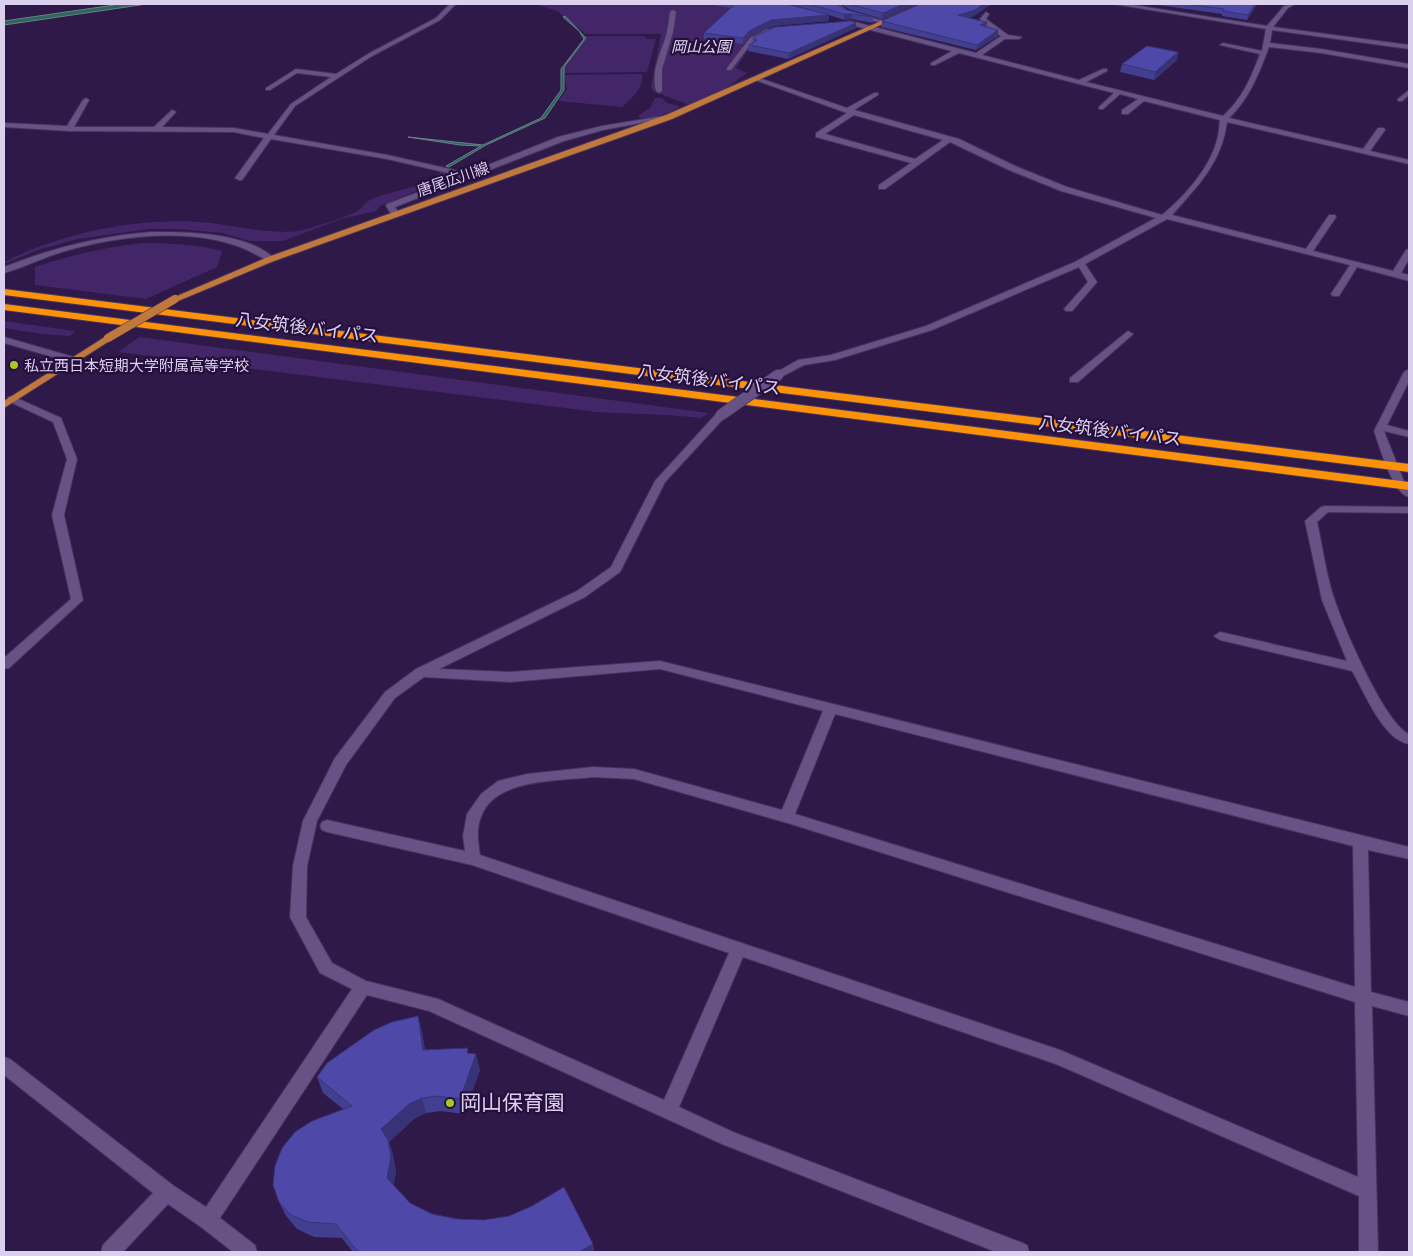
<svg xmlns="http://www.w3.org/2000/svg" width="1413" height="1256" font-family="'Libre Baskerville','Noto Sans JP',serif">
	<rect width="100%" height="100%" fill="#2e1948"/>
	<g fill="#432668">
		<polygon points="535,4 756,4 766,22 778,29 753,42 736,68 747,73 722,91 689,105 653,91 651,87 661,34 585,34 557,11"/>
		<polygon points="586,36 643,36 647,39 656,39 647,72 564,73 564,67 586,39"/>
		<path d="M642,74C644,88 632,98 622,107L558,101L567,89L564,75Z"/>
		<polygon points="655,98 662,98 667,103 679,106 679,108 657,117 640,118 638,116 650,108"/>
		<path d="M443,171L448,172L452,176L380,206L376,211L341,219L283,241H250L222,233L179,229H149L78,239L38,250L4,264V262C62,233 135,218 199,222C232,224 264,235 298,231C308,229 351,216 359,210C363,207 365,202 370,200C387,192 406,190 424,183C431,180 437,174 443,171Z"/>
		<path d="M143,243C170,243 195,244 222,251L217,267L146,299L35,285V267C71,255 105,247 143,243Z"/>
		<polygon points="4,321 75,331 70,336 42,334 4,328"/>
		<path d="M139,337L709,413L701,418C667,414 632,414 597,412L118,352Z"/>
	</g>
	<g fill="#2f645c" stroke="#638488">
		<polygon points="121,4 147,4 4,25 4,21"/>
		<polygon points="565,16 586,38 564,67 564,90 545,118 486,145 449,167 446,166 481,146 460,145 408,137 483,145 541,118 561,90 561,69 584,39 579,31 563,17"/>
	</g>
	<g fill="none" stroke-linecap="round" stroke-linejoin="round">
		<g stroke="#46335b" stroke-width="2">
			<g id="minor">
				<polygon points="450,4 456,4 440,20 372,56 295,106 274,135 387,155 468,173 558,137 602,126 669,115 673,117 603,130 564,141 395,207 400,215 396,217 393,217 386,206 387,204 461,176 387,159 271,139 242,180 239,180 235,178 264,138 234,132 69,131 4,127 4,123 67,126 83,100 86,98 89,100 74,127 154,127 172,110 176,112 162,127 234,128 268,134 291,104 331,77 297,73 270,90 266,90 266,88 296,69 336,74 368,54 436,18"/>
				<polygon points="833,4 839,4 848,11 884,21 881,23 844,13"/>
				<path d="M1114,4H1127L1267,26L1284,6L1295,4L1288,8L1273,27L1409,45V49L1272,30L1270,43L1321,49L1409,64V68L1321,53L1269,47C1259,73 1250,98 1229,118L1363,149L1378,128H1384L1385,130L1370,151L1409,160V164L1227,122C1222,162 1198,186 1172,215L1306,249L1329,215H1335L1336,217L1313,251L1393,271L1406,250L1409,249V259L1401,273L1409,275V281L1357,267L1339,296H1333L1331,294L1350,265L1167,219L1085,264L1097,282L1072,311H1066L1064,309L1088,282L1079,267L932,330L835,360L804,365L781,377H775V373L798,360L831,355L926,326L1075,262L1156,218L1061,191L1009,170L950,142L885,189H879V185L911,163L816,137V133L847,113L755,80V78H759L847,108L874,93H878V95L854,110L959,139L1015,166L1067,187L1162,215C1184,197 1210,168 1217,140C1219,134 1219,127 1220,120L1144,101L1128,114H1122V110L1138,99L1120,94L1103,109H1099V107L1114,93L959,53L935,65H931V63L952,51L851,25L836,23L851,21L976,53L1001,36L986,26L980,19L986,12L989,14L986,19L1008,35L1022,37L1019,39H1005L982,55L1079,80L1103,69H1107V71L1086,82L1223,116C1242,99 1251,78 1260,54L1220,45L1223,43L1262,51L1266,29ZM854,115L943,140L915,159L825,134Z"/>
				<path d="M673,10L676,12L673,32L662,69V91L659,93L656,91C651,71 660,55 666,36C668,28 669,20 670,12Z"/>
				<polygon points="767,29 772,30 754,40 731,70 727,70 727,68 750,38"/>
				<polygon points="1409,90 1409,95 1402,101 1398,101 1398,99"/>
				<path d="M151,232C188,232 247,232 275,259L268,261C259,256 250,251 240,247C187,227 115,236 62,252C42,258 23,268 4,273V267C52,248 100,236 151,232Z"/>
				<polygon points="1128,331 1133,334 1131,336 1078,382 1070,382 1070,378"/>
				<polygon points="4,337 77,358 79,360 74,363 4,343"/>
				<path d="M1409,369V381L1387,425L1409,431V437L1384,431L1405,484L1409,488V497C1392,493 1380,447 1374,431L1404,372Z"/>
				<polygon points="12,396 61,418 77,459 64,515 83,600 9,668 4,669 4,658 71,599 52,515 67,459 53,422 8,401 8,397"/>
				<path d="M721,412L725,413L726,415L725,417L665,482L620,572L585,597L439,669L510,672L660,661L1409,847V859L1368,850L1371,992L1409,1002V1016L1372,1006L1378,1252H1359V1196L1056,1064L743,957L679,1107L733,1132L1020,1242L1027,1245L1029,1252H996L722,1144L429,1011L367,995L220,1218L255,1245L257,1252H233L201,1227L168,1204L123,1252H101L103,1245L153,1193L4,1075V1057L10,1059L174,1186L206,1207L352,989L320,973L290,917L293,866L303,821L335,758L385,692L416,669L577,591L611,567L655,481L717,413ZM660,669L823,711L782,810L634,769L593,767L527,774L498,781L481,794L467,814L463,836L465,851L327,820L322,822L320,826L322,830L327,832L472,865L729,953L664,1100L438,999L366,981L332,963L306,917L307,866L317,821L346,765L395,698L424,677L510,682ZM835,714L1353,846L1355,987L795,814ZM593,777L634,779L791,824L1355,1002L1358,1177L1060,1050L480,855C478,842 476,829 481,817C494,778 560,781 593,777Z"/>
				<path d="M1325,506L1409,507V513L1328,512L1317,522C1323,548 1326,576 1335,601C1344,628 1385,724 1409,734V744C1383,740 1365,693 1352,671L1220,640L1214,636L1220,632L1347,661L1322,600L1305,521L1321,507Z"/>
			</g>
		</g>
		<g stroke="#46335b" stroke-width="2">
			<g id="major">
				<polygon points="920,4 927,4 672,119 274,261 178,301 175,302 170,299 268,257 666,115"/>
				<polygon points="108,335 111,336 111,340 4,408 4,401"/>
			</g>
		</g>
		<g stroke="#46335b" stroke-width="2">
			<g id="highway">
				<polygon points="4,289 1409,464 1409,472 4,295"/>
				<polygon points="4,304 1409,482 1409,490 4,310"/>
			</g>
		</g>
		<use href="#minor" fill="#675286" fill-rule="evenodd"/>
		<use href="#major" fill="#c0783c" fill-rule="evenodd"/>
		<use href="#highway" fill="#fc920a" fill-rule="evenodd"/>
		<g stroke="#46335b" stroke-width="12" stroke-linecap="butt">
			<polyline id="minor-bridge" points="721,415 778,375"/>
		</g>
		<g stroke="#46335b" stroke-width="9" stroke-linecap="butt">
			<polyline id="major-bridge" points="108,338 175,299"/>
		</g>
		<use href="#minor-bridge" stroke="#675286" stroke-width="11"/>
		<use href="#major-bridge" stroke="#c0783c" stroke-width="8"/>
	</g>
	<g fill="#433f90">
		<polygon points="715,4 787,4 827,15 790,4 837,4 844,9 873,17 873,23 851,19 844,20 829,15 829,21 771,26 749,36 743,44 704,39 704,33 731,8 715,5"/>
		<polygon points="841,4 916,4 882,19 849,9"/>
		<polygon points="920,4 991,4 974,16 968,18 987,22 986,27 998,36 976,50 881,27 882,21"/>
		<polygon points="1151,4 1257,4 1247,20 1222,16 1222,14"/>
		<polygon points="856,23 856,28 788,59 748,51 749,45 753,43 753,39"/>
		<polygon points="1178,52 1177,60 1154,80 1120,72 1122,64"/>
		<polygon points="418,1016 422,1032 425,1050 469,1053 480,1070 464,1114 441,1111 426,1113 414,1119 389,1142 393,1155 396,1172 393,1185 410,1203 432,1214 593,1244 594,1252 353,1252 342,1238 314,1237 297,1229 286,1216 279,1202 343,1109 323,1093 317,1077"/>
	</g>
	<g fill="#373376">
		<polygon points="904,4 916,4 882,19 883,13"/>
		<polygon points="984,4 991,4 974,16 958,21 958,15"/>
		<polygon points="1255,4 1257,4 1247,20 1248,15"/>
		<polygon points="844,14 852,14 851,19 844,20"/>
		<polygon points="829,15 829,21 771,26 749,36 743,44 743,38 749,31 771,20"/>
		<polygon points="987,22 986,28 980,25"/>
		<polygon points="856,23 856,28 788,59 789,53"/>
		<polygon points="998,30 998,36 976,50 977,45"/>
		<polygon points="1178,52 1177,60 1154,80 1155,72"/>
		<polygon points="418,1016 422,1032 427,1065 423,1050"/>
		<polygon points="476,1054 480,1070 464,1114 460,1099"/>
		<polygon points="422,1098 426,1113 414,1119 389,1142 393,1155 396,1172 392,1193 387,1178 381,1129 409,1104"/>
		<polygon points="593,1244 594,1252 579,1252"/>
	</g>
	<g fill="#4e49a8" stroke="#373376">
		<polygon points="735,4 787,4 829,15 771,20 749,31 743,38 704,33"/>
		<polygon points="809,4 837,4 844,9 873,17 852,14 844,14"/>
		<polygon points="849,4 904,4 883,13"/>
		<polygon points="920,4 984,4 975,10 958,15 985,22 987,22 980,25 998,30 977,45 882,21"/>
		<polygon points="1187,4 1255,4 1248,15 1223,11 1224,9"/>
		<polygon points="851,21 856,23 789,53 749,45 757,40 753,39 755,36 775,27"/>
		<polygon points="1147,46 1178,52 1155,72 1122,64"/>
		<polygon points="418,1016 423,1050 468,1048 467,1053 476,1054 460,1099 437,1096 422,1098 409,1104 381,1129 388,1140 391,1157 387,1178 410,1203 432,1214 456,1219 484,1220 509,1216 532,1206 564,1187 593,1244 579,1252 360,1252 354,1247 336,1224 308,1222 291,1215 279,1202 273,1185 275,1166 282,1148 295,1132 312,1121 352,1106 317,1077 327,1063 374,1030 392,1022"/>
	</g>
	<g fill="#a6c821" stroke="#240f3d" stroke-width="2">
		<circle cx="14" cy="365" r="5"/>
		<circle cx="450" cy="1103" r="5"/>
	</g>
	<g text-anchor="middle" dominant-baseline="central" stroke-width="4.5" stroke-linejoin="round" paint-order="stroke">
		<g font-size="15" font-style="italic" fill="#e2d9f3" stroke="#240f3d">
			<text x="701" y="46">岡山公園</text>
		</g>
		<g font-size="15" fill="#dbd0ee" stroke="#240f3d">
			<text transform="translate(453 179) rotate(-19)">唐尾広川線</text>
		</g>
		<g font-size="15" fill="#dbd0ee" stroke="#240f3d" text-anchor="start">
			<text x="24" y="365">私立西日本短期大学附属高等学校</text>
		</g>
		<g font-size="18" fill="#dbd0ee" stroke="#240f3d">
			<text transform="translate(307 328) rotate(7)">八女筑後バイパス</text>
			<text transform="translate(709 380) rotate(7)">八女筑後バイパス</text>
			<text transform="translate(1110 431) rotate(7)">八女筑後バイパス</text>
		</g>
		<g font-size="21" fill="#dbd0ee" stroke="#240f3d" text-anchor="start">
			<text x="460" y="1103">岡山保育園</text>
		</g>
	</g>
	<rect width="1413" height="1256" fill="none" stroke="#dbd0ee" stroke-width="10"/>
</svg>
